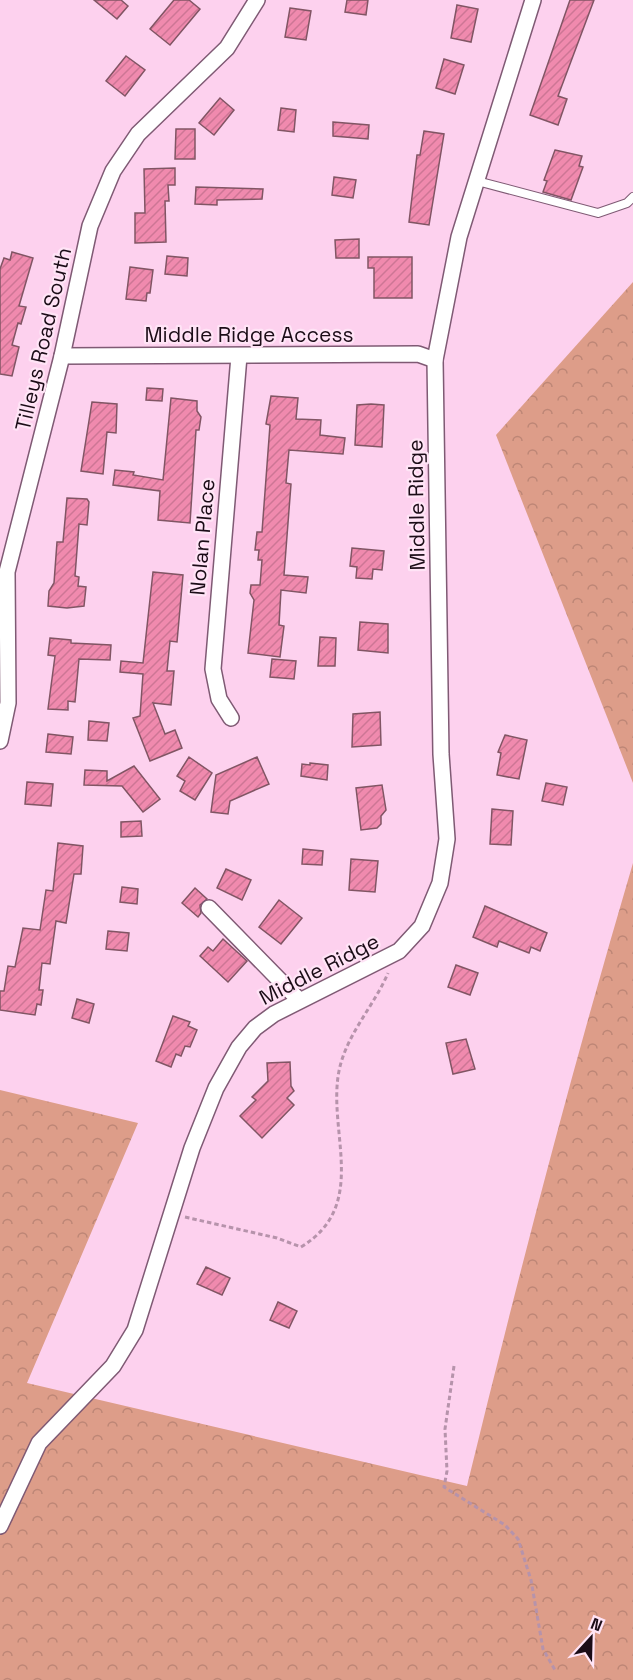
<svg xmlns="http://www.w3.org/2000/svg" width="633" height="1680" font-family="'Space Grotesk',sans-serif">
	<defs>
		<pattern id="forest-crowns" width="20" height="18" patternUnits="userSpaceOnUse" patternTransform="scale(1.5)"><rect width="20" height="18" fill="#dd9d89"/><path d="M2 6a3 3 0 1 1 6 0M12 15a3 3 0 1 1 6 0" fill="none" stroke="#bd8676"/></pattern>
		<pattern id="building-hatch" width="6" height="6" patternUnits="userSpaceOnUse" patternTransform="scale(1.5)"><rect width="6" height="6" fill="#f08aae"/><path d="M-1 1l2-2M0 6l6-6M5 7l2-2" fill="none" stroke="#cd7695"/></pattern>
	</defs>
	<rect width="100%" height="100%" fill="#fdd1ee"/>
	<g fill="url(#forest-crowns)">
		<polygon points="633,282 633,783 496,435"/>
		<path d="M633,863V1680H0V1090L138,1123L27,1383L467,1486C518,1277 572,1069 633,863Z"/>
	</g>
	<g fill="url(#building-hatch)" stroke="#815564" stroke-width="1.5">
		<polygon points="94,0 121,0 128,6 117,19"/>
		<polygon points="174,0 189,0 200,9 170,45 150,29"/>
		<polygon points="347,0 368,0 366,15 345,12"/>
		<polygon points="570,0 594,0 558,96 567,99 558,125 530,115"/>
		<polygon points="457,5 478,9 471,42 451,38"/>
		<polygon points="290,8 311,11 306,40 285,37"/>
		<polygon points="126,56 145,70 125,96 106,81"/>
		<polygon points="444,59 464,65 455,94 436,88"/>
		<polygon points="220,98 234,110 214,135 199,123"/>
		<polygon points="281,108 296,110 294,132 278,130"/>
		<polygon points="333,122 369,125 368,139 333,136"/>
		<polygon points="176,129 195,129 195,159 175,159"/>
		<polygon points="424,131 444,134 429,225 409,222 417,155 420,155"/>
		<polygon points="555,150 582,156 579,166 583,167 571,200 543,192 547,181 544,180"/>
		<polygon points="175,168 175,185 168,185 169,201 165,201 166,242 135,243 135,213 145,213 144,169"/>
		<polygon points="334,177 356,180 353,198 332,195"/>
		<polygon points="196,187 263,189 262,199 217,200 217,205 195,204"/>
		<polygon points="359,239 359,258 336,258 335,240"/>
		<polygon points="12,252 33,258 19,306 26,307 21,324 18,323 12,345 19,347 12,376 0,374 0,269 4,258 10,260"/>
		<polygon points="167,256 188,258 187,276 165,274"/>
		<polygon points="368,257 412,257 412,298 374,298 374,268 368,268"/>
		<polygon points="130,267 153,270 150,293 147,293 146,301 126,299"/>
		<polygon points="147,388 163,389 162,401 146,400"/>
		<polygon points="271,396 298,398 296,419 321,420 320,435 345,438 343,454 289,450 286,483 291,484 284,575 308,577 306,593 281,590 279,625 284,626 280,657 248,653 254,600 250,593 251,585 260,585 262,560 258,560 259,550 255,550 257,532 262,532 270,425 266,424"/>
		<polygon points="171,398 197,401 197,411 201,417 199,430 196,430 190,523 158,520 160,491 113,485 115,470 134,472 133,475 163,480"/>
		<polygon points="92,402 117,404 116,433 107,432 103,474 81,471"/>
		<polygon points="371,404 384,405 382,447 355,445 357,405"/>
		<polygon points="67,498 87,499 89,502 87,525 79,524 75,576 79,577 78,586 86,587 84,606 67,608 48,606 49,591 54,583 57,542 63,542"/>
		<polygon points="352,548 384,551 382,570 373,569 372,579 356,578 357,567 350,566"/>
		<polygon points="153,572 183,575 177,642 170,641 167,671 174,671 171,705 153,703 165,734 175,730 182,748 150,761 133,718 140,716 143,674 120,672 121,661 143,663"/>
		<polygon points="360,622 388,624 388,653 358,650"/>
		<polygon points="320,637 336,638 335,666 318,666"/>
		<polygon points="50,638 71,640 71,643 111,645 110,660 79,659 75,702 68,701 68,710 48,709 55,656 48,655"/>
		<polygon points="272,659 296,661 294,679 270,677"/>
		<polygon points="380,712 381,745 352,747 353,714"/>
		<polygon points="89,721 109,723 107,741 88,740"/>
		<polygon points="48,734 73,737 71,754 46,752"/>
		<polygon points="505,735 527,740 519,779 497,775 501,753 498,752"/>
		<polygon points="189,757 212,773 195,800 180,791 185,781 177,776"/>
		<polygon points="257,757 269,784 230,801 228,814 211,812 216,775"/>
		<polygon points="310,763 328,765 327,780 301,776 302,764 310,765"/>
		<polygon points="134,766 160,799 143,812 122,786 84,785 85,770 107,771 107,781"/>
		<polygon points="27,782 53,784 51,806 25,804"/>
		<polygon points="546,783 567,787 563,805 542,801"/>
		<polygon points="382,785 386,810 381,816 381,824 377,828 361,830 356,788"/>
		<polygon points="492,809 513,811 511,845 490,844"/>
		<polygon points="141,821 142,836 121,837 121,822"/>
		<polygon points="58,843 83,846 81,874 74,874 66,923 56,921 50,964 42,963 39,990 43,990 41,1005 37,1004 35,1015 0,1010 0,991 4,991 8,966 15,967 23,928 40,930 46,890 53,891"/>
		<polygon points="303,849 323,851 322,865 302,864"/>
		<polygon points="351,859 378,861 375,892 349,890"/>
		<polygon points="226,869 251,880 242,900 217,888"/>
		<polygon points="122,887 138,889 137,904 120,902"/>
		<polygon points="195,888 207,899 200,905 201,913 198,917 182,903"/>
		<polygon points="279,900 302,918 281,944 259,927"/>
		<polygon points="485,906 547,933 540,951 531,947 529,953 499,941 497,947 473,937"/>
		<polygon points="108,931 129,933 127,951 106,949"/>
		<polygon points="223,939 247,961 228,982 200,956 208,947 213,951"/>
		<polygon points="456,965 478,973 470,995 448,987"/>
		<polygon points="77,999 94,1004 89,1023 72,1018"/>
		<polygon points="173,1016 190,1022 188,1026 197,1030 190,1047 185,1046 181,1056 176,1054 171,1067 156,1061"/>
		<polygon points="466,1039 475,1069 453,1074 446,1043"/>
		<polygon points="290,1062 291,1086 294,1091 287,1098 294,1105 262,1138 240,1116 256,1100 252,1097 268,1081 267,1063"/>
		<polygon points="206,1267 230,1278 222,1295 197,1284"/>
		<polygon points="278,1302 297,1311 289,1328 270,1320"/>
	</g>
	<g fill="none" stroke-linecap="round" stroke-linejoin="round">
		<g stroke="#7f5a74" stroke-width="10">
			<polyline id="service" points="477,181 598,213 627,203 633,197"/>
		</g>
		<g stroke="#7f5a74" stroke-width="18">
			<g id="minor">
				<polyline points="62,356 418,354 435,360"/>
				<polyline points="231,718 219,699 213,669 239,356"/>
				<polyline points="0,741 8,703 7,572 62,356 90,226 113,171 138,134 227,48 257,0"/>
				<polyline points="209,908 299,1000"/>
				<polyline points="0,1526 39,1443 113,1366 135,1330 192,1148 216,1088 239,1047 255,1028 274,1014 399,951 422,926 440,883 447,839 441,754 435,360 459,237 533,0"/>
			</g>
		</g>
		<g stroke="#b693ab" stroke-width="3" stroke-dasharray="4.5 3" stroke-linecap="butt">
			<path d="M185,1217L277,1238L301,1247C370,1205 327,1132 339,1071C346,1035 374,1006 388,973"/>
			<polyline points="454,1366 445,1429 447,1471 444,1487 505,1525 518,1539 531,1580 543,1649 555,1670"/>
		</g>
		<use href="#service" stroke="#fff" stroke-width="8"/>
		<use href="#minor" stroke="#fff" stroke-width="15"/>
	</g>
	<g text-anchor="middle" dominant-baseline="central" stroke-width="4.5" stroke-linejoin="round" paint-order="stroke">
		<g font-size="21" fill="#1b0c17" stroke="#ffe4f6">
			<text x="249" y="334">Middle Ridge Access</text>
			<text transform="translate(43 339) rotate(-77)">Tilleys Road South</text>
			<text transform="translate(416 505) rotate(-91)">Middle Ridge</text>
			<text transform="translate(202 537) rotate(-85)">Nolan Place</text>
			<text transform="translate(319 969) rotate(-27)">Middle Ridge</text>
		</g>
	</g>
	<g transform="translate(591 1638) rotate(22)" stroke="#ffe4f6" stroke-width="4.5" paint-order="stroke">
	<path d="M0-4.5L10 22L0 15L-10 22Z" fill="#1b0c17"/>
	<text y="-9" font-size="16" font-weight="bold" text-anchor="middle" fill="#1b0c17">N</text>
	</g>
</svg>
